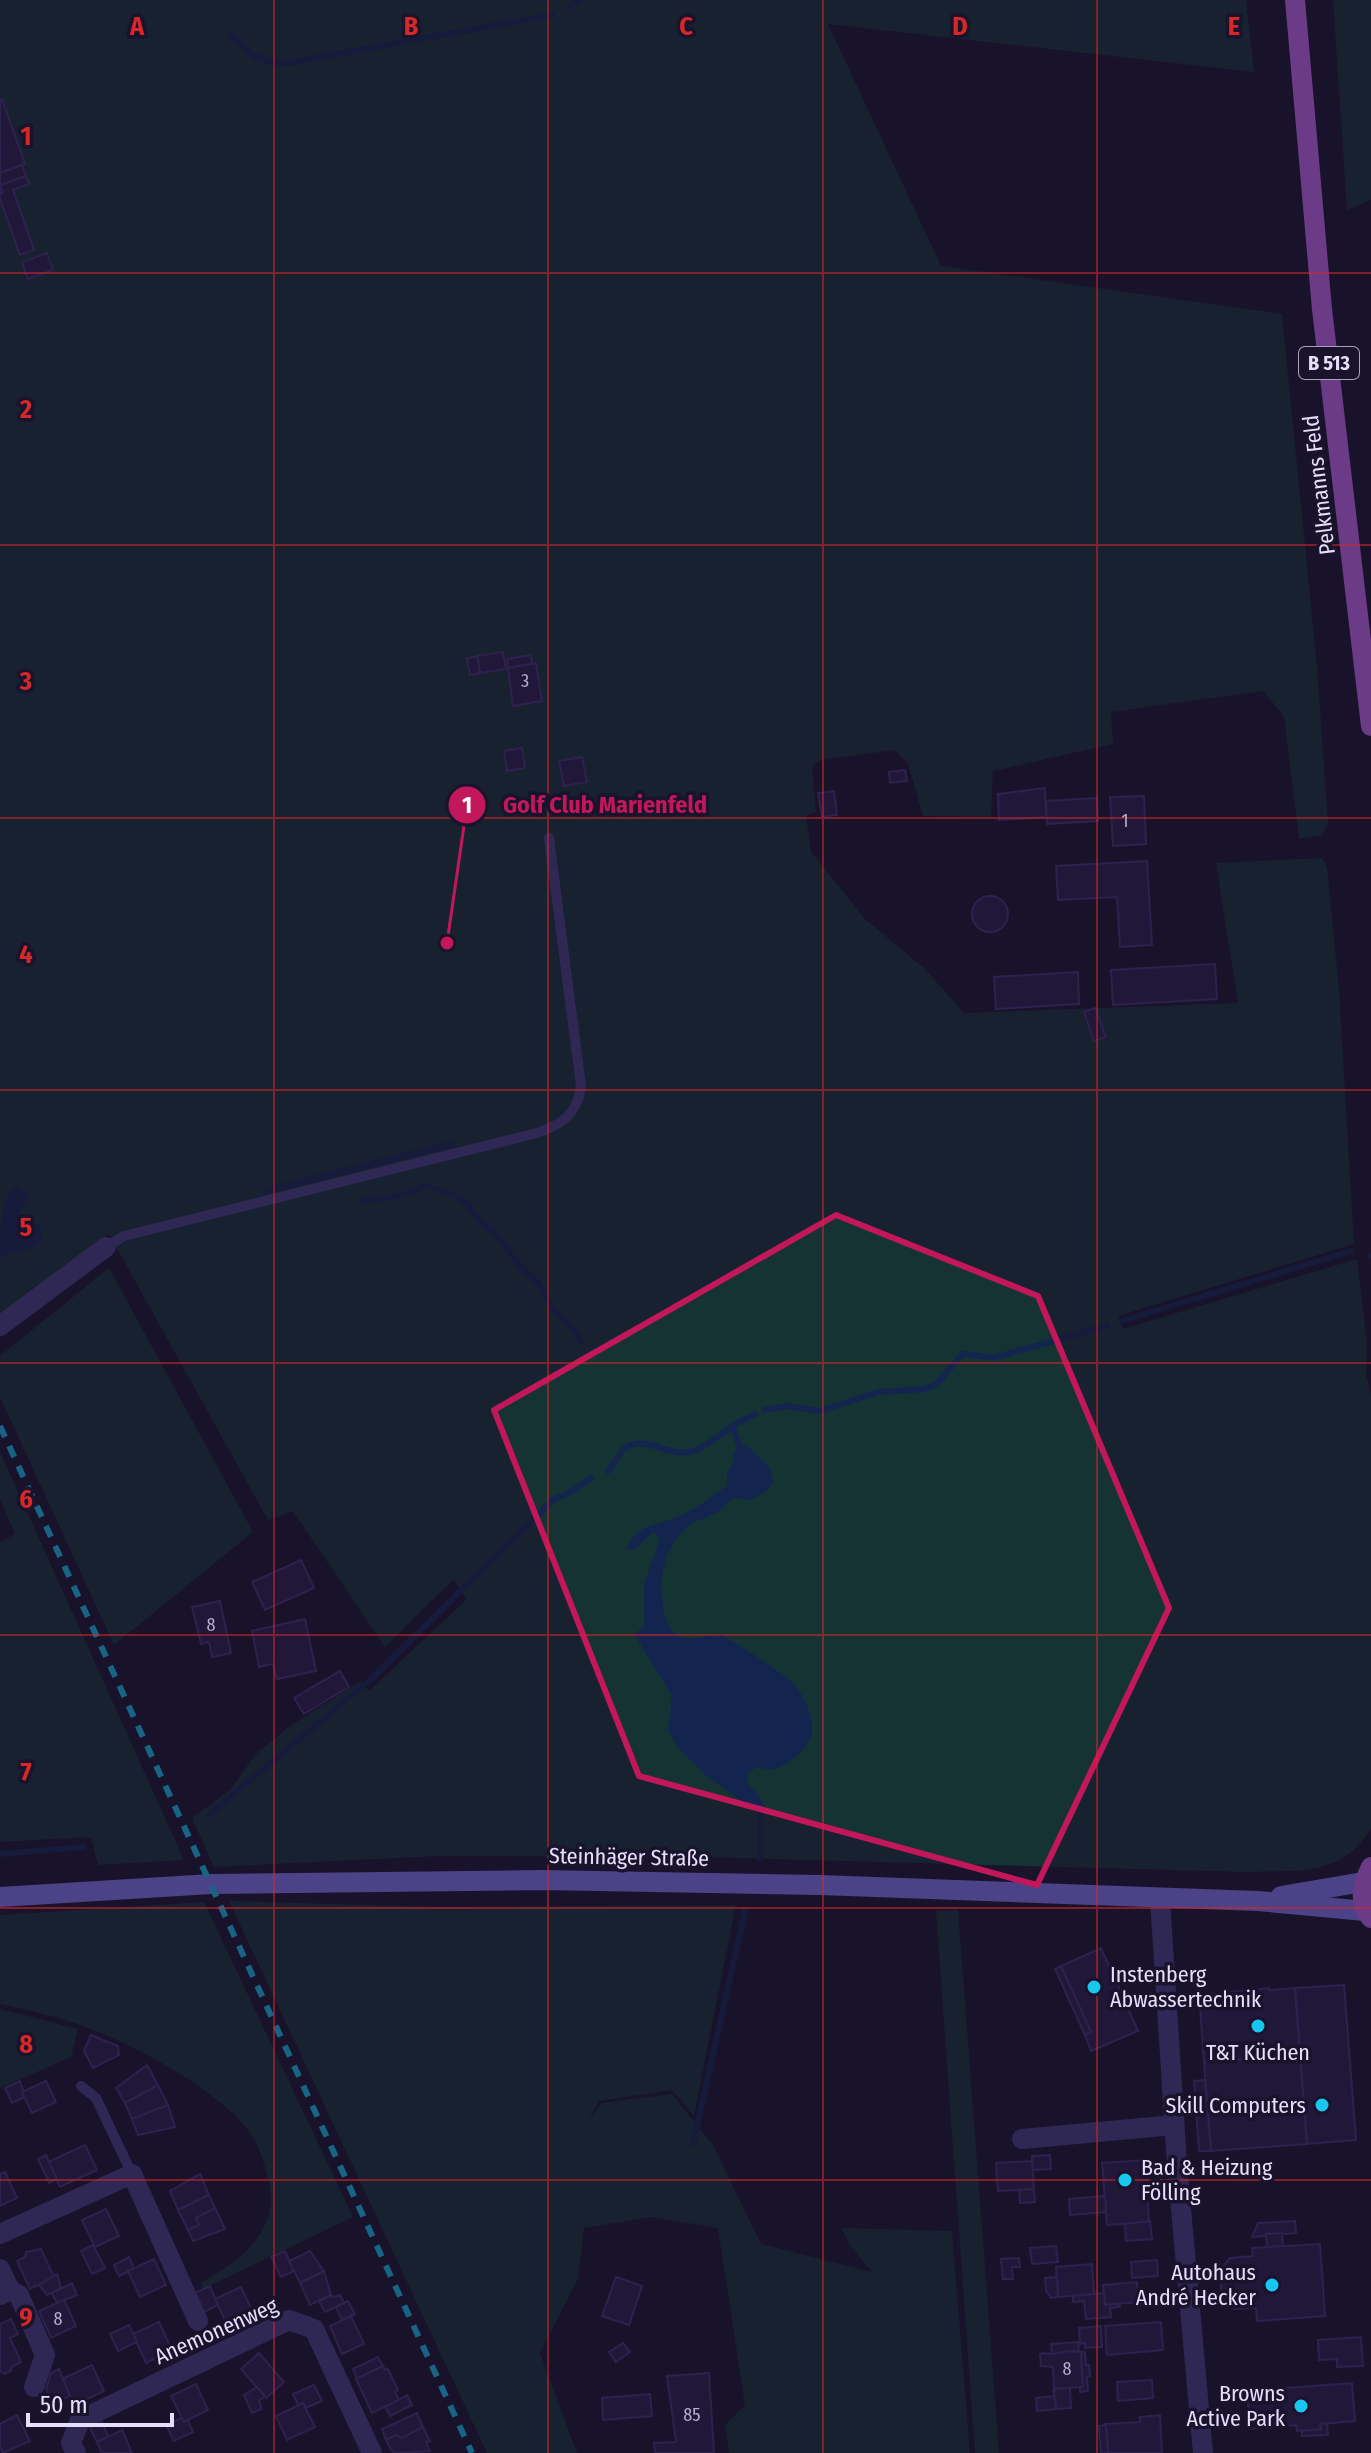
<svg xmlns="http://www.w3.org/2000/svg" width="1371" height="2453" font-family="'Fira Sans Condensed',sans-serif">
	<rect width="100%" height="100%" fill="#19132b"/>
	<g fill="#163334">
		<path d="M0,0H1246L1254,72L828,24L941,266L1282,314L1317,667L1328,824L1322,835L1299,839L1284,716L1263,691L1111,712L1113,744L993,771L991,817L923,816L908,764L895,750L820,760L812,767L816,812L806,816L811,852L865,919L924,968L964,1013L1238,1003L1216,863L1322,858L1327,867L1339,989L1354,1244L1118,1316L1123,1329L1357,1259L1367,1342L1366,1374L1371,1394V1828C1342,1878 1296,1870 1246,1872L700,1857L437,1856L214,1867L192,1818L231,1789L255,1755L290,1726L361,1681L369,1691L466,1600L454,1579L385,1647L293,1511L268,1520L109,1234L0,1315Z"/>
		<polygon points="1333,0 1371,0 1371,200 1347,210"/>
		<polygon points="109,1268 253,1532 114,1645 0,1397 0,1356"/>
		<polygon points="0,1452 184,1860 98,1865 91,1837 0,1842 0,1542 15,1534 0,1499"/>
		<polygon points="229,1901 440,1907 736,1905 694,2116 672,2090 599,2101 589,2119 602,2103 672,2094 713,2145 761,2244 872,2272 852,2248 841,2228 952,2231 970,2453 729,2453 725,2425 745,2405 718,2228 651,2217 584,2228 578,2279 540,2353 577,2453 487,2453"/>
		<path d="M204,1902L353,2217L203,2289L201,2283C244,2258 283,2229 267,2174C263,2161 259,2146 251,2134C220,2090 133,2044 83,2026C57,2016 27,2010 0,2004V1915Z"/>
		<polygon points="958,1910 999,2453 975,2453 936,1911"/>
		<polygon points="0,2009 78,2029 71,2057 0,2088"/>
	</g>
	<g fill="#13254f">
		<path d="M17,1186L29,1195L26,1204L19,1212L20,1222L37,1224L41,1228L42,1240C32,1254 14,1249 0,1258C0,1234 0,1197 17,1186Z"/>
		<path d="M746,1444L770,1468L773,1483L764,1493L751,1500L735,1498C728,1502 722,1509 716,1513C709,1517 700,1519 693,1523C666,1541 658,1573 663,1604C664,1615 668,1631 679,1636C690,1643 708,1633 721,1635C727,1636 786,1676 792,1682C803,1693 814,1717 812,1732C811,1747 788,1766 774,1769C767,1770 762,1768 756,1767L747,1775C746,1790 764,1795 766,1812L761,1814L707,1777L677,1747L668,1730L672,1696L634,1634L644,1627V1584L660,1538L653,1532L634,1550H629L627,1547C638,1523 658,1526 679,1516C697,1509 711,1496 727,1486V1474L733,1462L734,1451Z"/>
	</g>
	<g fill="none" stroke-linecap="round" stroke-linejoin="round">
		<g stroke="#13254f" stroke-width="6">
			<polyline points="571,6 580,0"/>
			<path d="M231,35C249,54 261,64 288,63L552,15"/>
			<polyline points="265,1191 452,1144"/>
			<polyline points="363,1201 403,1195 426,1186 449,1193 461,1199 468,1204 481,1223 494,1231 519,1265 539,1284 552,1309 573,1329 581,1341"/>
			<polyline points="1370,1256 1371,1256"/>
			<polyline points="1122,1321 1351,1251"/>
			<polyline points="765,1410 788,1406 819,1411 879,1392 924,1389 936,1384 963,1354 993,1358 1107,1326"/>
			<polyline points="732,1425 740,1448"/>
			<path d="M608,1471C614,1465 617,1456 623,1450C644,1431 671,1461 696,1450C717,1441 732,1423 756,1414"/>
			<polyline points="209,1815 371,1679 553,1500 569,1493 591,1478"/>
			<polyline points="0,1854 84,1847"/>
			<polyline points="760,1859 761,1814"/>
			<polyline points="693,2144 745,1911"/>
		</g>
	</g>
	<g fill="#2c204a" stroke="#463475" stroke-width="2">
		<polygon points="0,99 2,99 25,164 0,173"/>
		<polygon points="22,165 26,176 0,185 3,193 0,194 0,173"/>
		<polygon points="26,176 29,184 13,190 34,250 20,255 0,199 0,194 3,193 0,185"/>
		<polygon points="47,253 53,270 28,279 22,262"/>
		<polygon points="503,652 506,669 480,673 477,656"/>
		<polygon points="531,655 532,664 508,668 507,659"/>
		<polygon points="477,656 480,673 470,675 467,659"/>
		<polygon points="536,663 542,701 513,706 508,668"/>
		<polygon points="522,748 525,768 507,771 504,751"/>
		<polygon points="582,757 587,782 564,786 559,761"/>
		<polygon points="905,770 907,781 890,783 889,772"/>
		<polygon points="1045,788 1046,817 999,820 998,794"/>
		<polygon points="834,791 837,815 822,817 818,793"/>
		<polygon points="1144,796 1146,844 1113,846 1110,797"/>
		<polygon points="1097,798 1098,821 1047,824 1046,801"/>
		<polygon points="1147,861 1152,945 1120,947 1117,897 1058,900 1056,866"/>
		<circle cx="990" cy="914" r="18"/>
		<polygon points="1215,964 1217,999 1113,1005 1111,970"/>
		<polygon points="1078,972 1079,1004 996,1009 994,977"/>
		<polygon points="1095,1008 1106,1037 1094,1041 1084,1012"/>
		<polygon points="301,1560 314,1588 265,1610 252,1582"/>
		<polygon points="220,1601 231,1653 212,1657 209,1642 201,1644 192,1607"/>
		<polygon points="305,1619 316,1671 277,1679 273,1664 259,1667 252,1631"/>
		<polygon points="340,1671 349,1687 304,1714 294,1698"/>
		<polygon points="1101,1948 1138,2031 1091,2051 1085,2035 1091,2032 1061,1966"/>
		<polygon points="1061,1966 1091,2032 1085,2035 1055,1969"/>
		<polygon points="1344,1985 1356,2140 1307,2144 1295,1988"/>
		<polygon points="1269,1988 1269,1990 1295,1988 1300,2056 1204,2062 1199,1995"/>
		<polygon points="91,2035 118,2046 119,2055 93,2068 84,2051"/>
		<polygon points="1300,2056 1307,2144 1211,2151 1204,2062"/>
		<polygon points="147,2065 158,2085 125,2103 116,2088"/>
		<polygon points="1205,2080 1211,2151 1199,2151 1194,2081"/>
		<polygon points="20,2081 25,2097 12,2103 5,2088"/>
		<polygon points="46,2081 56,2102 32,2113 22,2092"/>
		<polygon points="158,2085 168,2105 132,2119 125,2103"/>
		<polygon points="168,2105 175,2127 138,2135 132,2119"/>
		<polygon points="85,2145 97,2170 60,2187 48,2162"/>
		<polygon points="46,2155 57,2179 49,2183 38,2159"/>
		<polygon points="1050,2155 1051,2169 1033,2170 1032,2156"/>
		<polygon points="1145,2160 1149,2222 1107,2225 1102,2163"/>
		<polygon points="1032,2161 1034,2189 998,2191 996,2163"/>
		<polygon points="5,2172 17,2198 0,2206 0,2174"/>
		<polygon points="200,2174 209,2195 178,2210 170,2191"/>
		<polygon points="1034,2189 1035,2202 1020,2203 1019,2190"/>
		<polygon points="209,2195 215,2208 196,2218 199,2225 188,2230 178,2210"/>
		<polygon points="1105,2196 1106,2212 1070,2215 1069,2199"/>
		<polygon points="215,2208 225,2229 193,2241 188,2230 199,2225 196,2218"/>
		<polygon points="106,2209 119,2236 95,2247 82,2220"/>
		<polygon points="1150,2221 1152,2239 1126,2241 1125,2224"/>
		<polygon points="1295,2221 1296,2233 1252,2237 1258,2223"/>
		<polygon points="1282,2233 1283,2246 1267,2247 1266,2234"/>
		<polygon points="1320,2244 1325,2316 1257,2321 1256,2308 1234,2309 1222,2299 1220,2270 1230,2258 1253,2256 1252,2248"/>
		<polygon points="93,2245 105,2268 92,2274 81,2251"/>
		<polygon points="1056,2246 1058,2262 1032,2264 1030,2248"/>
		<polygon points="41,2249 54,2277 30,2289 17,2261 25,2257 26,2252"/>
		<polygon points="285,2251 294,2271 281,2277 271,2257"/>
		<polygon points="310,2251 324,2271 300,2283 289,2261"/>
		<polygon points="129,2257 134,2269 119,2276 114,2265"/>
		<polygon points="1019,2258 1020,2267 1012,2267 1013,2279 1003,2279 1001,2259"/>
		<polygon points="154,2259 166,2285 140,2297 128,2271"/>
		<polygon points="1157,2260 1158,2276 1132,2278 1131,2262"/>
		<polygon points="1092,2264 1094,2294 1058,2297 1056,2267"/>
		<polygon points="324,2271 331,2295 310,2305 300,2283"/>
		<polygon points="57,2274 61,2288 47,2295 39,2285"/>
		<polygon points="616,2277 642,2286 629,2325 602,2316"/>
		<polygon points="1057,2277 1058,2297 1051,2298 1046,2291 1045,2278"/>
		<polygon points="1137,2282 1138,2302 1105,2305 1103,2285"/>
		<polygon points="72,2283 77,2295 57,2303 52,2293"/>
		<polygon points="210,2286 218,2305 202,2313 193,2294"/>
		<polygon points="241,2287 256,2319 230,2331 215,2299"/>
		<polygon points="1104,2293 1105,2305 1119,2304 1120,2307 1110,2308 1111,2317 1086,2319 1084,2301 1073,2302 1073,2296"/>
		<polygon points="331,2295 334,2297 340,2295 344,2303 325,2312 319,2301"/>
		<polygon points="64,2300 76,2326 51,2338 39,2311"/>
		<polygon points="348,2301 355,2314 342,2320 336,2307"/>
		<polygon points="351,2316 364,2344 342,2354 330,2326"/>
		<polygon points="11,2319 18,2334 10,2338 21,2362 11,2367 11,2371 5,2374 0,2372 0,2324"/>
		<polygon points="159,2322 172,2350 146,2363 133,2334"/>
		<polygon points="1161,2322 1163,2350 1107,2355 1105,2326"/>
		<polygon points="129,2325 137,2342 118,2351 110,2334"/>
		<polygon points="1101,2326 1102,2347 1085,2348 1085,2343 1080,2344 1079,2328"/>
		<polygon points="1361,2337 1363,2366 1337,2367 1337,2359 1319,2360 1318,2340"/>
		<polygon points="1078,2342 1079,2352 1052,2354 1051,2344"/>
		<polygon points="623,2343 630,2352 616,2362 609,2352"/>
		<polygon points="1070,2351 1081,2352 1083,2387 1054,2389 1053,2367 1041,2366 1040,2355 1042,2353 1052,2354"/>
		<polygon points="1081,2352 1085,2352 1086,2365 1089,2365 1090,2376 1087,2377 1088,2391 1080,2392 1080,2387 1083,2387"/>
		<polygon points="259,2353 284,2382 266,2398 241,2369"/>
		<polygon points="378,2357 383,2366 357,2379 353,2369"/>
		<polygon points="92,2365 104,2391 74,2405 62,2379"/>
		<polygon points="383,2366 385,2370 388,2369 398,2390 395,2392 399,2400 372,2413 356,2379"/>
		<polygon points="59,2369 70,2396 53,2404 46,2389 51,2373"/>
		<polygon points="709,2373 714,2453 655,2453 654,2443 676,2442 667,2376"/>
		<polygon points="1152,2380 1153,2398 1118,2401 1117,2382"/>
		<polygon points="1352,2383 1355,2421 1320,2424 1321,2429 1297,2431 1296,2425 1250,2429 1247,2391"/>
		<polygon points="196,2384 208,2410 184,2422 171,2396"/>
		<polygon points="314,2385 322,2401 306,2408 303,2403 298,2405 293,2394"/>
		<polygon points="257,2387 265,2396 259,2401 262,2409 252,2413 244,2395"/>
		<polygon points="1070,2388 1071,2408 1056,2409 1054,2389"/>
		<polygon points="1053,2389 1056,2409 1037,2411 1036,2398 1054,2396"/>
		<polygon points="650,2394 652,2416 603,2420 602,2398"/>
		<polygon points="407,2395 412,2405 390,2416 385,2407"/>
		<polygon points="303,2403 315,2427 287,2440 276,2416"/>
		<polygon points="417,2413 423,2427 402,2438 396,2435 386,2440 382,2429"/>
		<polygon points="17,2415 30,2441 3,2453 0,2447 0,2424"/>
		<polygon points="1160,2415 1162,2453 1108,2453 1105,2424 1140,2422 1140,2417"/>
		<polygon points="181,2418 184,2422 188,2420 193,2432 174,2441 166,2425"/>
		<polygon points="102,2422 108,2436 97,2442 90,2428"/>
		<polygon points="1327,2423 1328,2435 1302,2436 1302,2431 1321,2429 1320,2424"/>
		<polygon points="1106,2425 1108,2453 1101,2453 1099,2426"/>
		<polygon points="423,2427 430,2441 426,2442 430,2451 394,2453 390,2448 386,2440 396,2435 402,2438"/>
		<polygon points="122,2430 132,2453 102,2453 97,2442"/>
	</g>
	<g fill="none" stroke-linecap="round" stroke-linejoin="round">
		<g stroke="#4a4186" stroke-width="10">
			<path d="M106,1247L124,1236L537,1133C561,1125 578,1114 581,1086L549,838"/>
			<polyline points="81,2086 96,2098 132,2174"/>
		</g>
		<g stroke="#4a4186" stroke-width="20">
			<polyline points="0,1326 106,1247"/>
			<polyline points="1160,1899 1177,2164 1203,2453"/>
			<polyline points="1022,2139 1174,2125"/>
			<polyline points="0,2234 132,2174 198,2321"/>
			<polyline points="0,2269 10,2290 0,2295"/>
			<polyline points="10,2290 19,2295 45,2355 34,2387"/>
			<polyline points="76,2453 71,2443 80,2420 289,2320 314,2329 372,2453"/>
		</g>
		<g stroke="#8a7cf6" stroke-width="20">
			<polyline points="1281,1896 1363,1882"/>
			<polyline points="0,1897 211,1884 541,1880 820,1885 1258,1901 1365,1911"/>
		</g>
		<g stroke="#ce6df5" stroke-width="20">
			<polyline points="1295,0 1322,309 1371,726"/>
			<path d="M1371,1867C1362,1885 1358,1902 1371,1918"/>
		</g>
		<polyline stroke="#18c7f0" stroke-width="6" stroke-dasharray="12 10" stroke-linecap="butt" points="0,1426 472,2453"/>
	</g>
	<path d="M0 0H1371V2453H0ZM836,1215L1038,1296L1169,1608L1037,1885L639,1776L494,1410Z" fill="#19132b" fill-opacity=".55" fill-rule="evenodd"/>
	<path fill="none" stroke="#c2185b" stroke-width="6" stroke-linejoin="round" d="M836,1215L1038,1296L1169,1608L1037,1885L639,1776L494,1410Z"/>
	<path fill="none" stroke="#d62828" stroke-width="2" stroke-opacity="0.55" d="M274,0V2453M548,0V2453M823,0V2453M1097,0V2453M0,273H1371M0,545H1371M0,818H1371M0,1090H1371M0,1363H1371M0,1635H1371M0,1908H1371M0,2180H1371"/>
	<g fill="#18c7f0" stroke="#19132b" stroke-width="3">
		<circle cx="1094" cy="1987" r="8"/>
		<circle cx="1258" cy="2026" r="8"/>
		<circle cx="1322" cy="2105" r="8"/>
		<circle cx="1125" cy="2180" r="8"/>
		<circle cx="1272" cy="2285" r="8"/>
		<circle cx="1301" cy="2406" r="8"/>
	</g>
	<g text-anchor="middle" dominant-baseline="central" stroke-width="7" stroke-linejoin="round" paint-order="stroke">
		<g font-size="18" fill="#b7afd0">
			<text x="525" y="681">3</text>
			<text x="1125" y="821">1</text>
			<text x="211" y="1625">8</text>
			<text x="58" y="2319">8</text>
			<text x="1067" y="2369">8</text>
			<text x="692" y="2415">85</text>
		</g>
		<rect fill="#19132b" stroke="#a8a2be" stroke-width="2" x="1299" y="347" width="60" height="32" rx="6"/>
		<g font-size="20" font-weight="bold" fill="#e5dffd">
			<text x="1329" y="363">B 513</text>
		</g>
		<g font-size="22" fill="#e5dffd" stroke="#19132b">
			<text transform="translate(1319 485) rotate(-97)">Pelkmanns Feld</text>
			<text transform="translate(629 1857) rotate(1)">Steinhäger Straße</text>
			<text transform="translate(216 2331) rotate(-24)">Anemonenweg</text>
		</g>
		<g font-size="22" fill="#e5dffd" stroke="#19132b" text-anchor="end">
			<text x="1110" y="1974" text-anchor="start">Instenberg<tspan x="1110" dy="25">Abwassertechnik</tspan></text>
			<text x="1258" y="2052" text-anchor="middle">T&amp;T Küchen</text>
			<text x="1306" y="2105">Skill Computers</text>
			<text x="1141" y="2167" text-anchor="start">Bad &amp; Heizung<tspan x="1141" dy="25">Fölling</tspan></text>
			<text x="1256" y="2272">Autohaus<tspan x="1256" dy="25">André Hecker</tspan></text>
			<text x="1285" y="2393">Browns<tspan x="1285" dy="25">Active Park</tspan></text>
		</g>
	</g>
	<g font-size="26" text-anchor="middle" font-weight="bold" fill="#d62828" stroke="#19132b" stroke-width="7" stroke-linejoin="round" paint-order="stroke">
		<text x="137" y="35">A</text>
		<text x="411" y="35">B</text>
		<text x="686" y="35">C</text>
		<text x="960" y="35">D</text>
		<text x="1234" y="35">E</text>
		<text x="26" y="145">1</text>
		<text x="26" y="418">2</text>
		<text x="26" y="690">3</text>
		<text x="26" y="963">4</text>
		<text x="26" y="1236">5</text>
		<text x="26" y="1508">6</text>
		<text x="26" y="1781">7</text>
		<text x="26" y="2053">8</text>
		<text x="26" y="2326">9</text>
	</g>
	<path fill="none" stroke="#c2185b" stroke-width="3" d="M447 943L467 805"/>
	<g fill="#c2185b" stroke="#19132b" stroke-width="3">
		<circle cx="447" cy="943" r="8"/>
		<circle cx="467" cy="805" r="20"/>
	</g>
	<g font-size="24" text-anchor="middle" font-weight="bold" fill="#fff">
		<text x="467" y="813">1</text>
	</g>
	<g font-size="24" text-anchor="middle" font-weight="bold" fill="#c2185b" stroke="#19132b" stroke-width="7" stroke-linejoin="round" paint-order="stroke">
		<text x="605" y="813">Golf Club Marienfeld</text>
	</g>
	<path d="M28 2413v12h144v-12" fill="none" stroke="#e5dffd" stroke-width="4"/>
	<text x="40" y="2413" font-size="24" fill="#e5dffd" stroke="#19132b" stroke-width="6" paint-order="stroke">50 m</text>
</svg>
